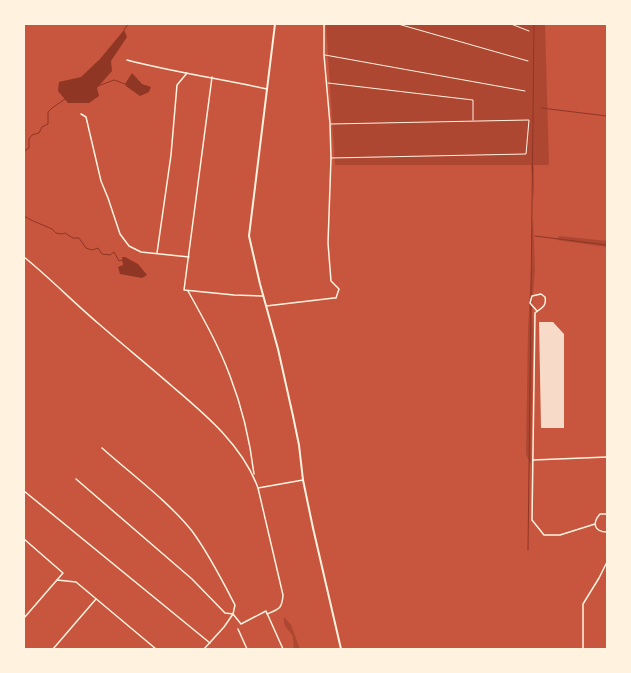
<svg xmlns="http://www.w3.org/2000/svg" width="631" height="673" font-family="Roboto,sans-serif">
	<rect width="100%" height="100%" fill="#c8553d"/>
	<g fill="#ae4732">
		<polygon points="326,24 545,24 549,165 534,165 534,201 531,165 335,165"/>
		<polygon points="533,218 535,269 532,306 533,338 531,465 526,454 528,330 531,269 531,238"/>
		<polygon points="559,236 607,241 607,247 557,240"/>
		<path d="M284,617L291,625L300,649H294C293,644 294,640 292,635C287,627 283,627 284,617Z"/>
	</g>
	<g fill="#8f3625">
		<polygon points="124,30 127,37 111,61 112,71 97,88 99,96 89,103 68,103 58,91 59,82 81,77 100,59"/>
		<polygon points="132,73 142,84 151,87 149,92 140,96 126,86 125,84"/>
		<polygon points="122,257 125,257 138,264 147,275 142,278 120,274 118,267 123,265"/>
	</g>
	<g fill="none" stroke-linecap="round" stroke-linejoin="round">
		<g stroke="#8f3625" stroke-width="1">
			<polyline points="124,30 128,24"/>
			<polyline points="98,86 114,80 125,84"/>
			<polyline points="541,108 607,116"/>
			<polyline points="24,151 29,148 29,139 32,135 39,133 42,127 48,124 48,112 52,108 65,99"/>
			<polyline points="24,216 31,220 52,229 56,233 62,234 65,233 73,238 79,238 86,248 92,250 98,248 102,254 110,255 114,252 119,261 123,260"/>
			<polyline points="535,236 607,245"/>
			<polyline points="531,297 534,24"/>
			<polyline points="528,550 531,304"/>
		</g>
	</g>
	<polygon fill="#f7dbc8" points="539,322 553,322 564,334 564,428 541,428"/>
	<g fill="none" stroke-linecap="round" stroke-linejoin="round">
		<g stroke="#fff3e0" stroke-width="1">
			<polyline points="398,24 528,61"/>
			<polyline points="511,24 529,31"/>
			<polyline points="325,55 525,91"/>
			<polyline points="328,83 473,100 473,120"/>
			<polyline points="331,124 529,120 526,154 331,158"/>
		</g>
		<g stroke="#fff3e0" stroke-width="1.5">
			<path d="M127,60C173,72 221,79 267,89"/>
			<polyline points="212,77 184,290 234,295 263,296"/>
			<polyline points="81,114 86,117 101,181 108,198 120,234 129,246 141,252 189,257"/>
			<polyline points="157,253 171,155 177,85 187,73"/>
			<path d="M24,257C50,278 73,302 99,324C123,345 148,365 173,387C206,415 243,446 258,488L303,480"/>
			<path d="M188,291C203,318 219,346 230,376C242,407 250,441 254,474"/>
			<polyline points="266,306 334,298 336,298 339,289 331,281 328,243 331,158 330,124 324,55 324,24"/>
			<path d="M537,311L530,303L532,296L541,294L545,297C547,307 541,308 535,313L532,520L544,535H560L595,524"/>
			<polyline points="533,460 607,457"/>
			<path d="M76,479L192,579L225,613L233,614L235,605C222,580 209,554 192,531C168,501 131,474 102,448"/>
			<path d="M258,488L283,595C282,609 279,609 267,614"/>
			<polyline points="24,491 210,643"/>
			<path d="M607,514H600C592,523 594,532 607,532"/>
			<polyline points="24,539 63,573 24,618"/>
			<polyline points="57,580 76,582 156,649"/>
			<polyline points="238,629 247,649"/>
			<polyline points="53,649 96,599"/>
			<polyline points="204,649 224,627 233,614 241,624 266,611 283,649"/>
			<polyline points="583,649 583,604 599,578 607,562"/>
		</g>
		<polyline stroke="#fff3e0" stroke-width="2" points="275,24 249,236 260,284 278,349 293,416 299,445 303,480 313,528 341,649"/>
	</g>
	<rect width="631" height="673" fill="none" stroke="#fff3e0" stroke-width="50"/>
</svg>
